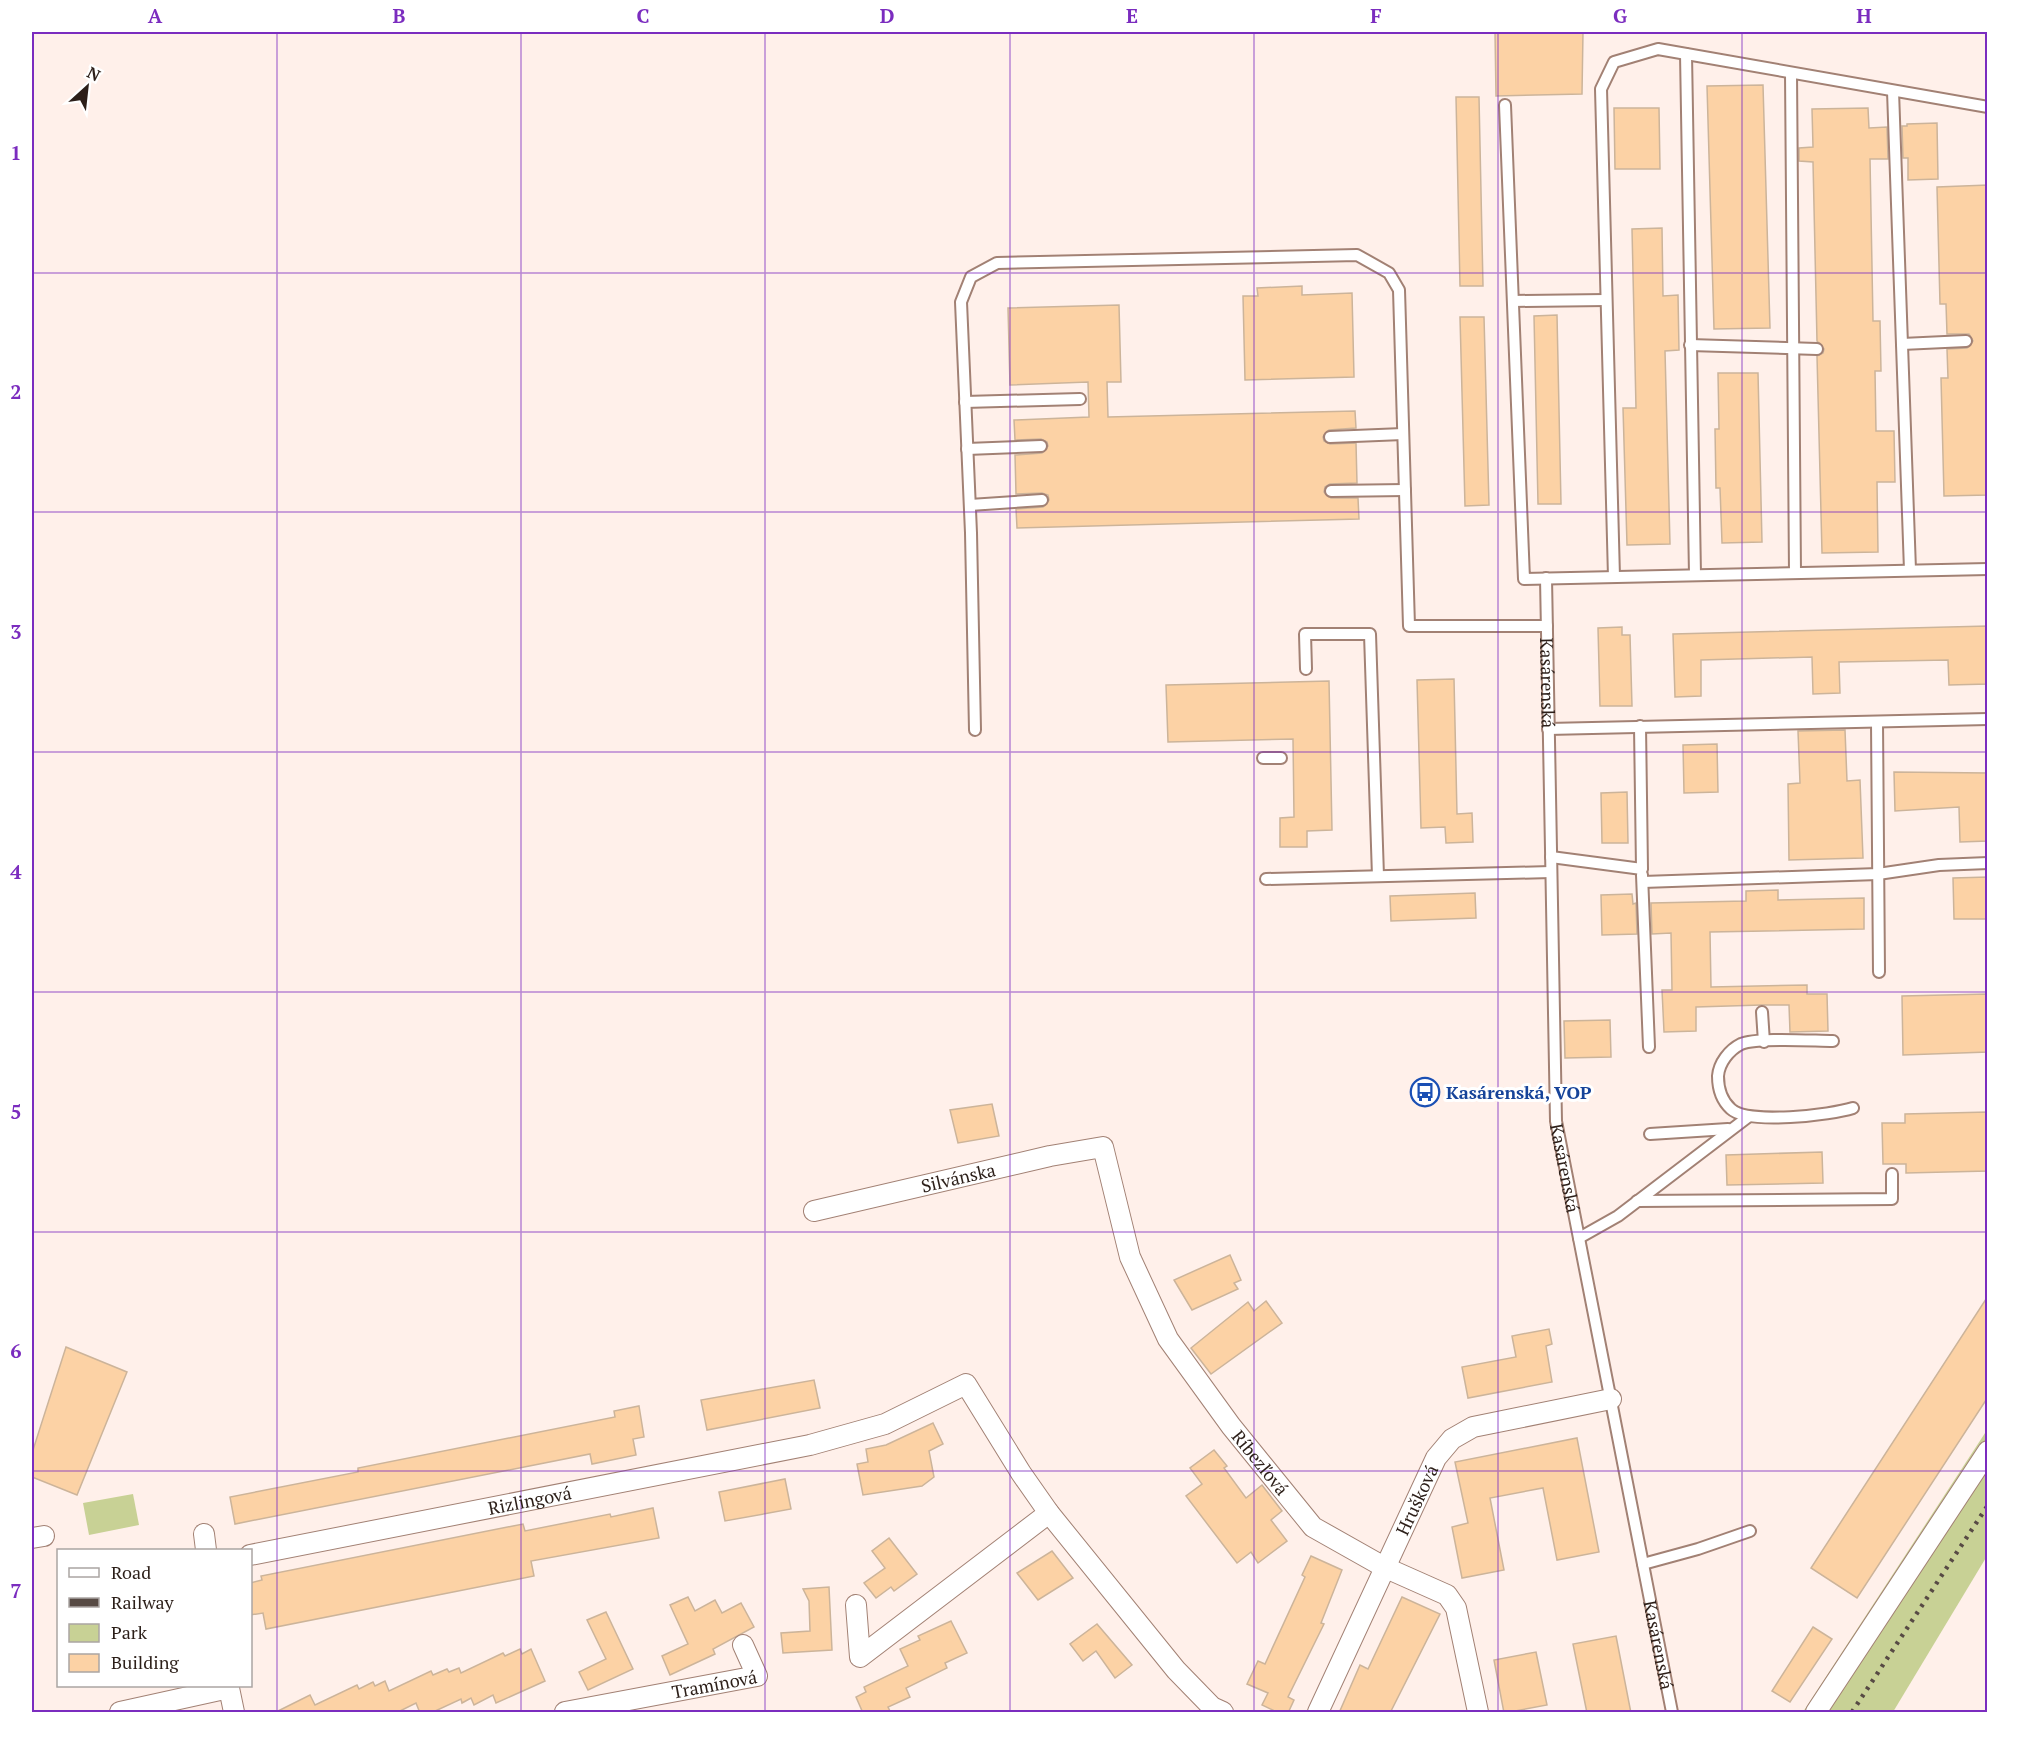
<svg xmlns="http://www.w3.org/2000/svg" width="2019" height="1744" font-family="'PT Serif',serif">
	<rect width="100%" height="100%" fill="#fff0ea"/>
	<g fill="#c8d195">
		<polygon points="1987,1430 1987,1556 1893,1712 1803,1712"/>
		<polygon points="133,1494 139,1525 89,1535 83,1503"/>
	</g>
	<g fill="#fcd2a5" stroke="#ccb49a" stroke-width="1.5">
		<polygon points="1495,32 1583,32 1582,94 1496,96"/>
		<polygon points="1763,85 1770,328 1714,329 1707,86"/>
		<polygon points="1456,97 1479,97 1483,286 1460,286"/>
		<polygon points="1614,108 1659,108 1660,169 1615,169"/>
		<polygon points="1868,108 1869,128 1887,127 1888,159 1870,159 1873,321 1880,321 1881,371 1875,371 1876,431 1894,431 1895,482 1877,482 1878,552 1822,553 1817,356 1823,353 1824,349 1817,341 1813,162 1799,161 1799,148 1813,147 1812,109"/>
		<polygon points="1937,123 1938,179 1908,180 1908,158 1903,158 1902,126 1907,126 1907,124"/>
		<polygon points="1988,185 1988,495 1944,496 1941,378 1948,378 1947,349 1967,348 1973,341 1969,334 1947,334 1946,304 1940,304 1937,187"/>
		<polygon points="1662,228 1663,296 1678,295 1679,350 1665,351 1670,544 1627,545 1623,408 1636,408 1632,229"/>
		<polygon points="1302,286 1302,295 1352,293 1354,377 1245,380 1243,296 1258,296 1257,288"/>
		<polygon points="1119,305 1121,382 1107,382 1108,417 1355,411 1356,428 1329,430 1323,437 1324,441 1330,444 1356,443 1357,483 1330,484 1325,487 1324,492 1331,498 1358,498 1359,519 1017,528 1016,509 1043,507 1049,500 1048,495 1042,493 1016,494 1015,455 1042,453 1048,446 1047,442 1041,439 1015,440 1014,420 1089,417 1088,382 1010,385 1008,308"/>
		<polygon points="1557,315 1561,504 1538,504 1534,316"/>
		<polygon points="1460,317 1484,317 1489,505 1465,506"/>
		<polygon points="1718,373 1758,373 1762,542 1722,543 1720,488 1716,488 1715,429 1719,429"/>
		<polygon points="1988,626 1988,684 1949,685 1948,660 1839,662 1840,693 1813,694 1812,657 1701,660 1701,696 1675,697 1673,634"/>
		<polygon points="1622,627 1622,635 1630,635 1632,706 1600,706 1598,628"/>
		<polygon points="1454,679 1457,814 1472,813 1473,842 1446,843 1445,827 1421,828 1417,680"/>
		<polygon points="1329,681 1332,830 1307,831 1307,847 1280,847 1280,818 1294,817 1293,739 1168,742 1166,685"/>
		<polygon points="1845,730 1847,781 1860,780 1863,858 1789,860 1788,784 1800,783 1798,731"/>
		<polygon points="1717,744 1718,792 1684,793 1683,745"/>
		<polygon points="1894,772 1988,773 1988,841 1960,842 1959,807 1895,811"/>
		<polygon points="1627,792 1628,843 1602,843 1601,793"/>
		<polygon points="1988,877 1988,919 1954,919 1953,878"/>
		<polygon points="1778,890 1778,900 1864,898 1864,929 1710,932 1711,987 1807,985 1807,994 1827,994 1828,1031 1790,1032 1789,1005 1762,1005 1696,1007 1696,1031 1664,1032 1662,990 1672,990 1671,933 1652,934 1651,903 1746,901 1746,891"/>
		<polygon points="1475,893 1476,918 1391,921 1390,896"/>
		<polygon points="1632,894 1633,904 1636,903 1637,934 1602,935 1601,895"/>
		<polygon points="1988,994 1988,1052 1903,1055 1902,996"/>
		<polygon points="1610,1020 1611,1057 1565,1058 1564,1021"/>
		<polygon points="992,1104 999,1136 958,1143 950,1110"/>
		<polygon points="1988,1112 1988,1171 1906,1173 1906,1164 1883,1164 1882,1123 1905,1123 1905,1114"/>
		<polygon points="1822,1152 1823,1183 1727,1185 1726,1155"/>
		<polygon points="1230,1255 1241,1280 1234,1283 1238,1289 1192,1310 1174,1280"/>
		<polygon points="1988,1296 1988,1397 1857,1598 1811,1568"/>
		<polygon points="1266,1301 1282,1323 1211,1374 1191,1348 1248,1302 1254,1311"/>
		<polygon points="1549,1329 1552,1344 1546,1346 1552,1382 1468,1398 1462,1367 1516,1357 1512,1336"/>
		<polygon points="66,1347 127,1372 77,1495 32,1477 32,1453"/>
		<polygon points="814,1380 820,1408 707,1430 701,1400"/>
		<polygon points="639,1406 644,1437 633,1439 636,1455 592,1464 590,1454 235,1524 230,1497 358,1472 358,1468 615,1417 614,1411"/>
		<polygon points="933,1423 943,1444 929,1451 934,1477 922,1486 863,1495 857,1464 868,1462 866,1449 886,1445"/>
		<polygon points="1577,1438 1599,1552 1557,1560 1543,1488 1490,1498 1504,1570 1462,1578 1452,1527 1468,1523 1455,1462"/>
		<polygon points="1214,1450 1227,1466 1224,1468 1246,1498 1262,1485 1282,1511 1271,1520 1287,1541 1258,1563 1251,1552 1237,1563 1186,1496 1202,1484 1190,1468"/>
		<polygon points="785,1479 791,1509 725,1521 719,1492"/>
		<polygon points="653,1508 659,1538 531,1561 534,1576 266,1629 263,1613 250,1615 250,1583 262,1580 261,1576 523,1524 525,1531 610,1514 611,1517"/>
		<polygon points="889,1538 917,1574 894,1591 891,1587 876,1598 864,1583 885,1568 872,1551"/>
		<polygon points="1052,1551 1073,1578 1038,1600 1017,1573"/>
		<polygon points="1311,1556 1342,1570 1321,1623 1324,1624 1288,1697 1294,1700 1288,1713 1279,1713 1262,1705 1268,1693 1247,1684 1258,1661 1265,1664 1305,1577 1302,1575"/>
		<polygon points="829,1587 832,1650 783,1653 781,1633 810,1631 809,1601 803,1589"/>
		<polygon points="688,1597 695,1611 715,1600 722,1613 741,1603 754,1627 713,1649 715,1654 670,1675 662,1656 688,1644 670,1605"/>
		<polygon points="1402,1597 1440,1614 1390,1713 1339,1713 1360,1665 1368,1669"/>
		<polygon points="606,1612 633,1669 588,1690 579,1672 606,1659 587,1620"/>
		<polygon points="951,1621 967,1653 945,1663 947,1668 906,1688 910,1697 888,1707 891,1713 863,1713 856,1697 866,1692 864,1687 908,1666 900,1649 920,1640 918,1636"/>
		<polygon points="1097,1624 1132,1665 1115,1678 1096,1651 1083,1661 1070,1644"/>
		<polygon points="1813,1627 1832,1639 1790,1702 1772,1691"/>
		<polygon points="1616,1636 1631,1713 1587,1713 1573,1644"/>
		<polygon points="520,1649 522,1654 531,1649 545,1681 496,1703 493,1695 474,1705 471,1698 462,1703 461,1699 431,1713 420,1713 416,1703 396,1713 274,1713 310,1695 315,1705 357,1685 359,1689 373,1682 375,1686 385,1681 389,1691 431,1671 433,1675 447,1669 449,1672 459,1668 461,1673 503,1653 505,1656"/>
		<polygon points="1536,1652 1547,1705 1504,1713 1494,1660"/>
	</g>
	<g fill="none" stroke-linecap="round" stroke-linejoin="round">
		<g stroke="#a28174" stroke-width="14">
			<g id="lane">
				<polyline points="1686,54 1695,575"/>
				<polyline points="1791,73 1795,573"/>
				<polyline points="1893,91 1910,570"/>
				<polyline points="1505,105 1524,579 1988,569"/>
				<polyline points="1513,301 1606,300"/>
				<polyline points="1902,344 1966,341"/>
				<polyline points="1690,345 1817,349"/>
				<polyline points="965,402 1080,399"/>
				<polyline points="1330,437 1403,434"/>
				<polyline points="967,449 1041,446"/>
				<polyline points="1331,491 1405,490"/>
				<polyline points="970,505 1042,500"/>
				<polyline points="1614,577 1601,89 1614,62 1658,49 1988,107"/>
				<path id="s1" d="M1546,578L1556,1121L1672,1712"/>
				<polyline points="1306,669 1305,634 1370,634 1378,876"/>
				<polyline points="1877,722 1879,972"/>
				<polyline points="1548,729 1988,719"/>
				<polyline points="975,730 971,533 961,302 971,277 997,263 1357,255 1389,273 1399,290 1409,626 1547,626"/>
				<polyline points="1263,758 1281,758"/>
				<polyline points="1551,857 1642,869 1640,726"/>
				<polyline points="1642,875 1649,1047"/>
				<polyline points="1266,879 1551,872"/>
				<polyline points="1643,882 1878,874 1939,865 1988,863"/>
				<polyline points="1762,1012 1764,1042"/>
				<path d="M1833,1041C1814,1041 1757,1037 1741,1044C1729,1050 1719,1063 1718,1076C1718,1088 1721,1100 1731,1109C1748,1125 1831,1115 1853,1108"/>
				<polyline points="1650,1134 1728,1129"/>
				<polyline points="1637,1201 1892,1199 1892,1174"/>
				<polyline points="1579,1238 1618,1216 1748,1117"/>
				<polyline points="1643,1564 1698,1549 1750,1531"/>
			</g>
		</g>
		<g stroke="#a28174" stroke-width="22">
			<g id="street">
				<path id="s2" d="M814,1211L1050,1156L1103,1147L1130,1257L1168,1339L1231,1426L1313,1527L1384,1567L1447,1595L1456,1608L1478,1712"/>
				<polyline points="204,1534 206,1550"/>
				<polyline points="32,1538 44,1536"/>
				<path id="s3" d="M250,1555L810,1445L885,1424L966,1384L1021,1473L1049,1513L1176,1670L1212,1707L1223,1712"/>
				<polyline points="856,1605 860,1657 1049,1513"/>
				<polyline points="120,1712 229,1688 234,1712"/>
				<path id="s4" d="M565,1712L757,1676L743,1645"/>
				<path id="s5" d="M1318,1712L1436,1458L1452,1439L1473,1427L1611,1399"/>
				<polyline points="1816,1712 1988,1451"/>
			</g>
		</g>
		<use href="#lane" stroke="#fff" stroke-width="10"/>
		<use href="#street" stroke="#fff" stroke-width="20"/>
		<polyline stroke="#574a44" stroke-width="4.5" stroke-dasharray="3 6" stroke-linecap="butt" points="1852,1712 1988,1505"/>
	</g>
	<path fill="none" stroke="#7b2cbf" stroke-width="1.5" stroke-opacity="0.55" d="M277,32V1712M521,32V1712M765,32V1712M1010,32V1712M1254,32V1712M1498,32V1712M1742,32V1712M32,273H1988M32,512H1988M32,752H1988M32,992H1988M32,1232H1988M32,1471H1988"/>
	<defs>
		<g id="bus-ring" transform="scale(1.5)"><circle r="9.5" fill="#fff" stroke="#1a4fb4" stroke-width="1.5"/><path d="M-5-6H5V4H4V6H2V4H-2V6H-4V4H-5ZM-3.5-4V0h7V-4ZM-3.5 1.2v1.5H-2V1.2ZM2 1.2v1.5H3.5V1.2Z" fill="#1a4fb4"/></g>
	</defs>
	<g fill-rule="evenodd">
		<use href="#bus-ring" x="1425" y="1092"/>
	</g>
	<g text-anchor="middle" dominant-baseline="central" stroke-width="6" stroke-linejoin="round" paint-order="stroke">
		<g font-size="18" fill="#2c1f19" stroke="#fff">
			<text stroke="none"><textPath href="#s1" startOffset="105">Kasárenská</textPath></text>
			<text stroke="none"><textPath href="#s1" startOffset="591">Kasárenská</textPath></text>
			<text stroke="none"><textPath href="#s2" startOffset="148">Silvánska</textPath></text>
			<text stroke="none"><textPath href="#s2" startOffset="654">Ríbezľová</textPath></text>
			<text stroke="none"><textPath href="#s5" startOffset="234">Hrušková</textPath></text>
			<text stroke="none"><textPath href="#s3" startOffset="285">Rizlingová</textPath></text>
			<text stroke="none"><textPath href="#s1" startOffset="1077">Kasárenská</textPath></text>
			<text stroke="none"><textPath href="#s4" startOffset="152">Tramínová</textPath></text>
		</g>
		<g font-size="18" font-weight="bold" fill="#164399" stroke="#fff" text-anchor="start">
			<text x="1446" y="1092">Kasárenská, VOP</text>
		</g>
	</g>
	<rect width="2019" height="1744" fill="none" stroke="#ffffff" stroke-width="66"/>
	<rect x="57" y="1549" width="195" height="138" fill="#ffffff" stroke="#aba5a3" stroke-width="1.5"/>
	<rect x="69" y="1568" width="30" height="9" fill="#ffffff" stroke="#aba5a3" stroke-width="1.5"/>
	<text x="111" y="1579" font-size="18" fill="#2c1f19">Road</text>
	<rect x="69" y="1598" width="30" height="9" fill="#574a44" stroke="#aba5a3" stroke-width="1.5"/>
	<text x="111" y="1609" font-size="18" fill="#2c1f19">Railway</text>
	<rect x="69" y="1624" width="30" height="18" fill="#c8d195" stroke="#aba5a3" stroke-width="1.5"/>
	<text x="111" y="1639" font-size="18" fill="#2c1f19">Park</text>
	<rect x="69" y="1654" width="30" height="18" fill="#fcd2a5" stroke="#aba5a3" stroke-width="1.5"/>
	<text x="111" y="1669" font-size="18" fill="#2c1f19">Building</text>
	<g transform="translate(87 87) rotate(27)" stroke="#ffffff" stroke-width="4.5" paint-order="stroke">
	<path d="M0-4.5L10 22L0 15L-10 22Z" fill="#2c1f19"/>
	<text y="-9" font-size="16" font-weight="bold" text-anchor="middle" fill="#2c1f19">N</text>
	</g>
	<rect x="33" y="33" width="1953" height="1678" fill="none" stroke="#7b2cbf" stroke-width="2"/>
	<g font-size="20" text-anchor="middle" font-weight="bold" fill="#7b2cbf">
		<text x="155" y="23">A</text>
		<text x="399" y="23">B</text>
		<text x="643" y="23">C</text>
		<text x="887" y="23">D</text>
		<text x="1132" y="23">E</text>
		<text x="1376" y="23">F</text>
		<text x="1620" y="23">G</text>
		<text x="1864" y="23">H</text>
		<text x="16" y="160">1</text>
		<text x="16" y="399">2</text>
		<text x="16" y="639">3</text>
		<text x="16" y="879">4</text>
		<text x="16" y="1119">5</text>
		<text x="16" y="1358">6</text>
		<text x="16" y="1598">7</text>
	</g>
</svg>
